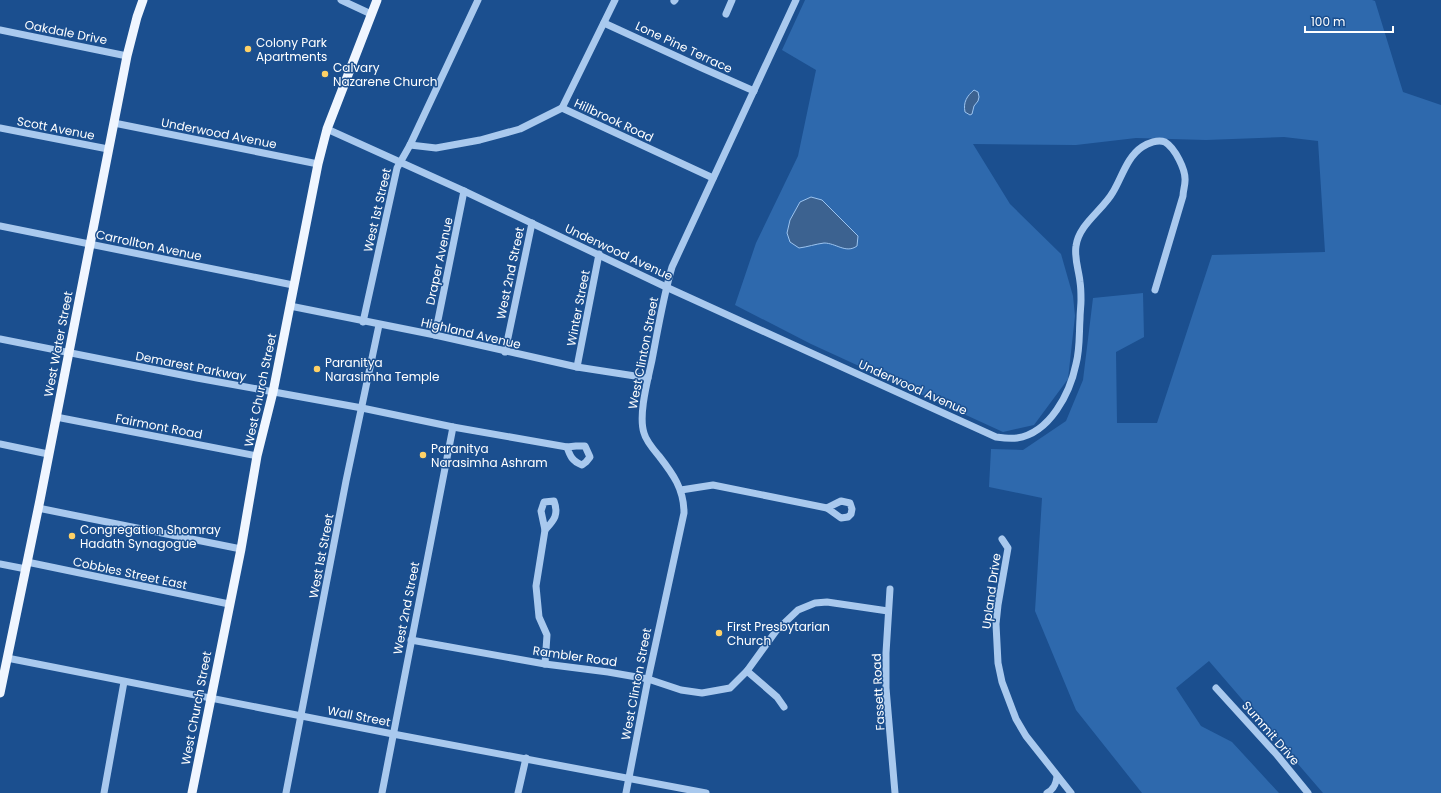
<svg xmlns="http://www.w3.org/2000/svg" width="1441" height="793" font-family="Poppins,sans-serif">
	<rect width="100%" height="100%" fill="#1b4f8f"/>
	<polygon fill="#2e69ad" points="805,0 1372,0 1375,1 1403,92 1441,105 1441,793 1323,793 1209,661 1176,688 1201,726 1232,742 1279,793 1142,793 1076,710 1035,611 1042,498 989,487 991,449 1023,450 1066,421 1083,380 1093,298 1143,293 1144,337 1116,352 1117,423 1157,423 1212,255 1325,252 1318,141 1284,137 1206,140 1136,138 1076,145 973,144 1010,204 1061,254 1073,296 1075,316 1068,379 1034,425 1003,432 811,344 735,305 756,243 798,156 816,70 782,50"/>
	<g fill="#3c6290" stroke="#9cc4f0">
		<path d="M974,90L978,92L979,97L978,101L974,106L972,114L970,115L965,112C963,102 967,96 974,90Z"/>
		<path d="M811,197L822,200L858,236L857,246C846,254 836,243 824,243C816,244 807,247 799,248L790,242L787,233L790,220L800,202Z"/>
	</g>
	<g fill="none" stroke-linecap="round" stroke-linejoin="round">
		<g stroke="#a9c9ee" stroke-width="7">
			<polyline points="341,0 371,14"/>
			<polyline points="674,1 675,0"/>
			<polyline points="726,14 732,0"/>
			<polyline points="604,23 702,68 754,91"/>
			<polyline points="0,30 127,56"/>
			<polyline points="562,108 615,0"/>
			<polyline points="114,123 318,164"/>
			<polyline points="0,128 108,149"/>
			<path d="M327,129L464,191L666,287L996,437C1003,438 1010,439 1017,438C1050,433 1070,393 1076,364C1080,349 1079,334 1080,319C1080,312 1081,306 1081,300C1081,294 1081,288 1080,282C1079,271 1074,258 1076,246C1079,224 1103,210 1113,192C1122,177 1127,157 1142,147C1148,143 1158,139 1165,142C1175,148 1186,170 1185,181C1185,186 1183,191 1183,196L1155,290"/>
			<polyline points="410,145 436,148 480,140 520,129 562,108 713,178"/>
			<polyline points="0,226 293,285"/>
			<polyline points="290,306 435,335 577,367 648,378"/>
			<polyline points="363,322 397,168 410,145 478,0"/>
			<polyline points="435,335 464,191"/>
			<polyline points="0,339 197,378 362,408 453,427 567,447"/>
			<polyline points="505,352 532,223"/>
			<polyline points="577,367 599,254"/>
			<polyline points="56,417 257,456"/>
			<polyline points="0,444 48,454"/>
			<path d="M576,446H585L590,457L586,462L582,465C572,461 570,456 567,447Z"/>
			<polyline points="681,490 713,485 827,508"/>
			<path d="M554,501C559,515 554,520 545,530L541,511L544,502Z"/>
			<polygon points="841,501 850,503 852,509 851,514 848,517 841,518 827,508"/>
			<polyline points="38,508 241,549"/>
			<polyline points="545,530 536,586 539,617 547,635 545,664"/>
			<polyline points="1002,539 1008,548 998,605 996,624 998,663 1002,682 1016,719 1026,736 1071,793"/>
			<polyline points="27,562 229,604"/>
			<polyline points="0,564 26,569"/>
			<polyline points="890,589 886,653 886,688 895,793"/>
			<polyline points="411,640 545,664 608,672 648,679 681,690 702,693 730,688 747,671 776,631 798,610 815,603 827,602 888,611"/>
			<polyline points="7,658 393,734 706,793"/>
			<polyline points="747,671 777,697 784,707"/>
			<polyline points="1216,688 1277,755 1308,793"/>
			<polyline points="104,793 124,682"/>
			<polyline points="286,793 346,481 379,325"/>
			<polyline points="382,793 453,427"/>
			<polyline points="518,793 526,758"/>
			<path d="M626,793L648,679L684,513C684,489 673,474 659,456C653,449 646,441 644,433C638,415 648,379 652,360C658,329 663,298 672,267L796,0"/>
			<path d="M1047,793C1054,789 1056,784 1057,777"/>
		</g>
		<g stroke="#f0f6ff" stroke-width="9">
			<polyline points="0,693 40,500 127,56 137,17 143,0"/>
			<polyline points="192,793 241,549 257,456 273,392 318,164 327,129 377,0"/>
		</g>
	</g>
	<g fill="#ffd166" stroke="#1b4f8f" stroke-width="1.5">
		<circle cx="248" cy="49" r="4"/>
		<circle cx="325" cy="74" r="4"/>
		<circle cx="317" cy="369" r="4"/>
		<circle cx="423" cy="455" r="4"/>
		<circle cx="72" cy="536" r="4"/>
		<circle cx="719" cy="633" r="4"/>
	</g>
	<g text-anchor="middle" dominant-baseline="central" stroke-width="3" stroke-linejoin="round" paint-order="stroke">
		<g font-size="12" fill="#fff" stroke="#1b4f8f">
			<text transform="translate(66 32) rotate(11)">Oakdale Drive</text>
			<text transform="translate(684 47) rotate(25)">Lone Pine Terrace</text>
			<text transform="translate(614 120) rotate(25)">Hillbrook Road</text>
			<text transform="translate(56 128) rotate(11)">Scott Avenue</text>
			<text transform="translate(219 133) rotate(11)">Underwood Avenue</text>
			<text transform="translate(377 210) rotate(-77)">West 1st Street</text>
			<text transform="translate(149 245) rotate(12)">Carrollton Avenue</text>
			<text transform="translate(619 252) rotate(25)">Underwood Avenue</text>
			<text transform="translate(439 261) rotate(-78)">Draper Avenue</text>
			<text transform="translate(510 273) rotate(-78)">West 2nd Street</text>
			<text transform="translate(578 308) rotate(-79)">Winter Street</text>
			<text transform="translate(471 333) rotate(13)">Highland Avenue</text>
			<text transform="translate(58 344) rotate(-79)">West Water Street</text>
			<text transform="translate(643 353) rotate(-79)">West Clinton Street</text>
			<text transform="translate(191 366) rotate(11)">Demarest Parkway</text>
			<text transform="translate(913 387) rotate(24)">Underwood Avenue</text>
			<text transform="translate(260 390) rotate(-78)">West Church Street</text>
			<text transform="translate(159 426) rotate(11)">Fairmont Road</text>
			<text transform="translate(321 556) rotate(-79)">West 1st Street</text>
			<text transform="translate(130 573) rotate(12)">Cobbles Street East</text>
			<text transform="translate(991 591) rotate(-82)">Upland Drive</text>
			<text transform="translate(406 608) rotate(-79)">West 2nd Street</text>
			<text transform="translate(575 656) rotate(8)">Rambler Road</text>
			<text transform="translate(636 684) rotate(-79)">West Clinton Street</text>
			<text transform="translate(878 692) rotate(-93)">Fassett Road</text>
			<text transform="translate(196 708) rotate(-79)">West Church Street</text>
			<text transform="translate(359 716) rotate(11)">Wall Street</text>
			<text transform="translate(1271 733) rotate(49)">Summit Drive</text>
		</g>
		<g font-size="12" fill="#fff" stroke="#1b4f8f" text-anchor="start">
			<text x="256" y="42">Colony Park<tspan x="256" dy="14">Apartments</tspan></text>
			<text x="333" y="67">Calvary<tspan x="333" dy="14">Nazarene Church</tspan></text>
			<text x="325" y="362">Paranitya<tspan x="325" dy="14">Narasimha Temple</tspan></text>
			<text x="431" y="448">Paranitya<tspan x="431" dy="14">Narasimha Ashram</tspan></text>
			<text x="80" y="529">Congregation Shomray<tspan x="80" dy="14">Hadath Synagogue</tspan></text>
			<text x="727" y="626">First Presbytarian<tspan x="727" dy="14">Church</tspan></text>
		</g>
	</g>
	<path d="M1305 26v6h88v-6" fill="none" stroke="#ffffff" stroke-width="2"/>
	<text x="1311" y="26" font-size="12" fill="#ffffff" stroke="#1b4f8f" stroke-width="3" paint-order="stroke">100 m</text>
</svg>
